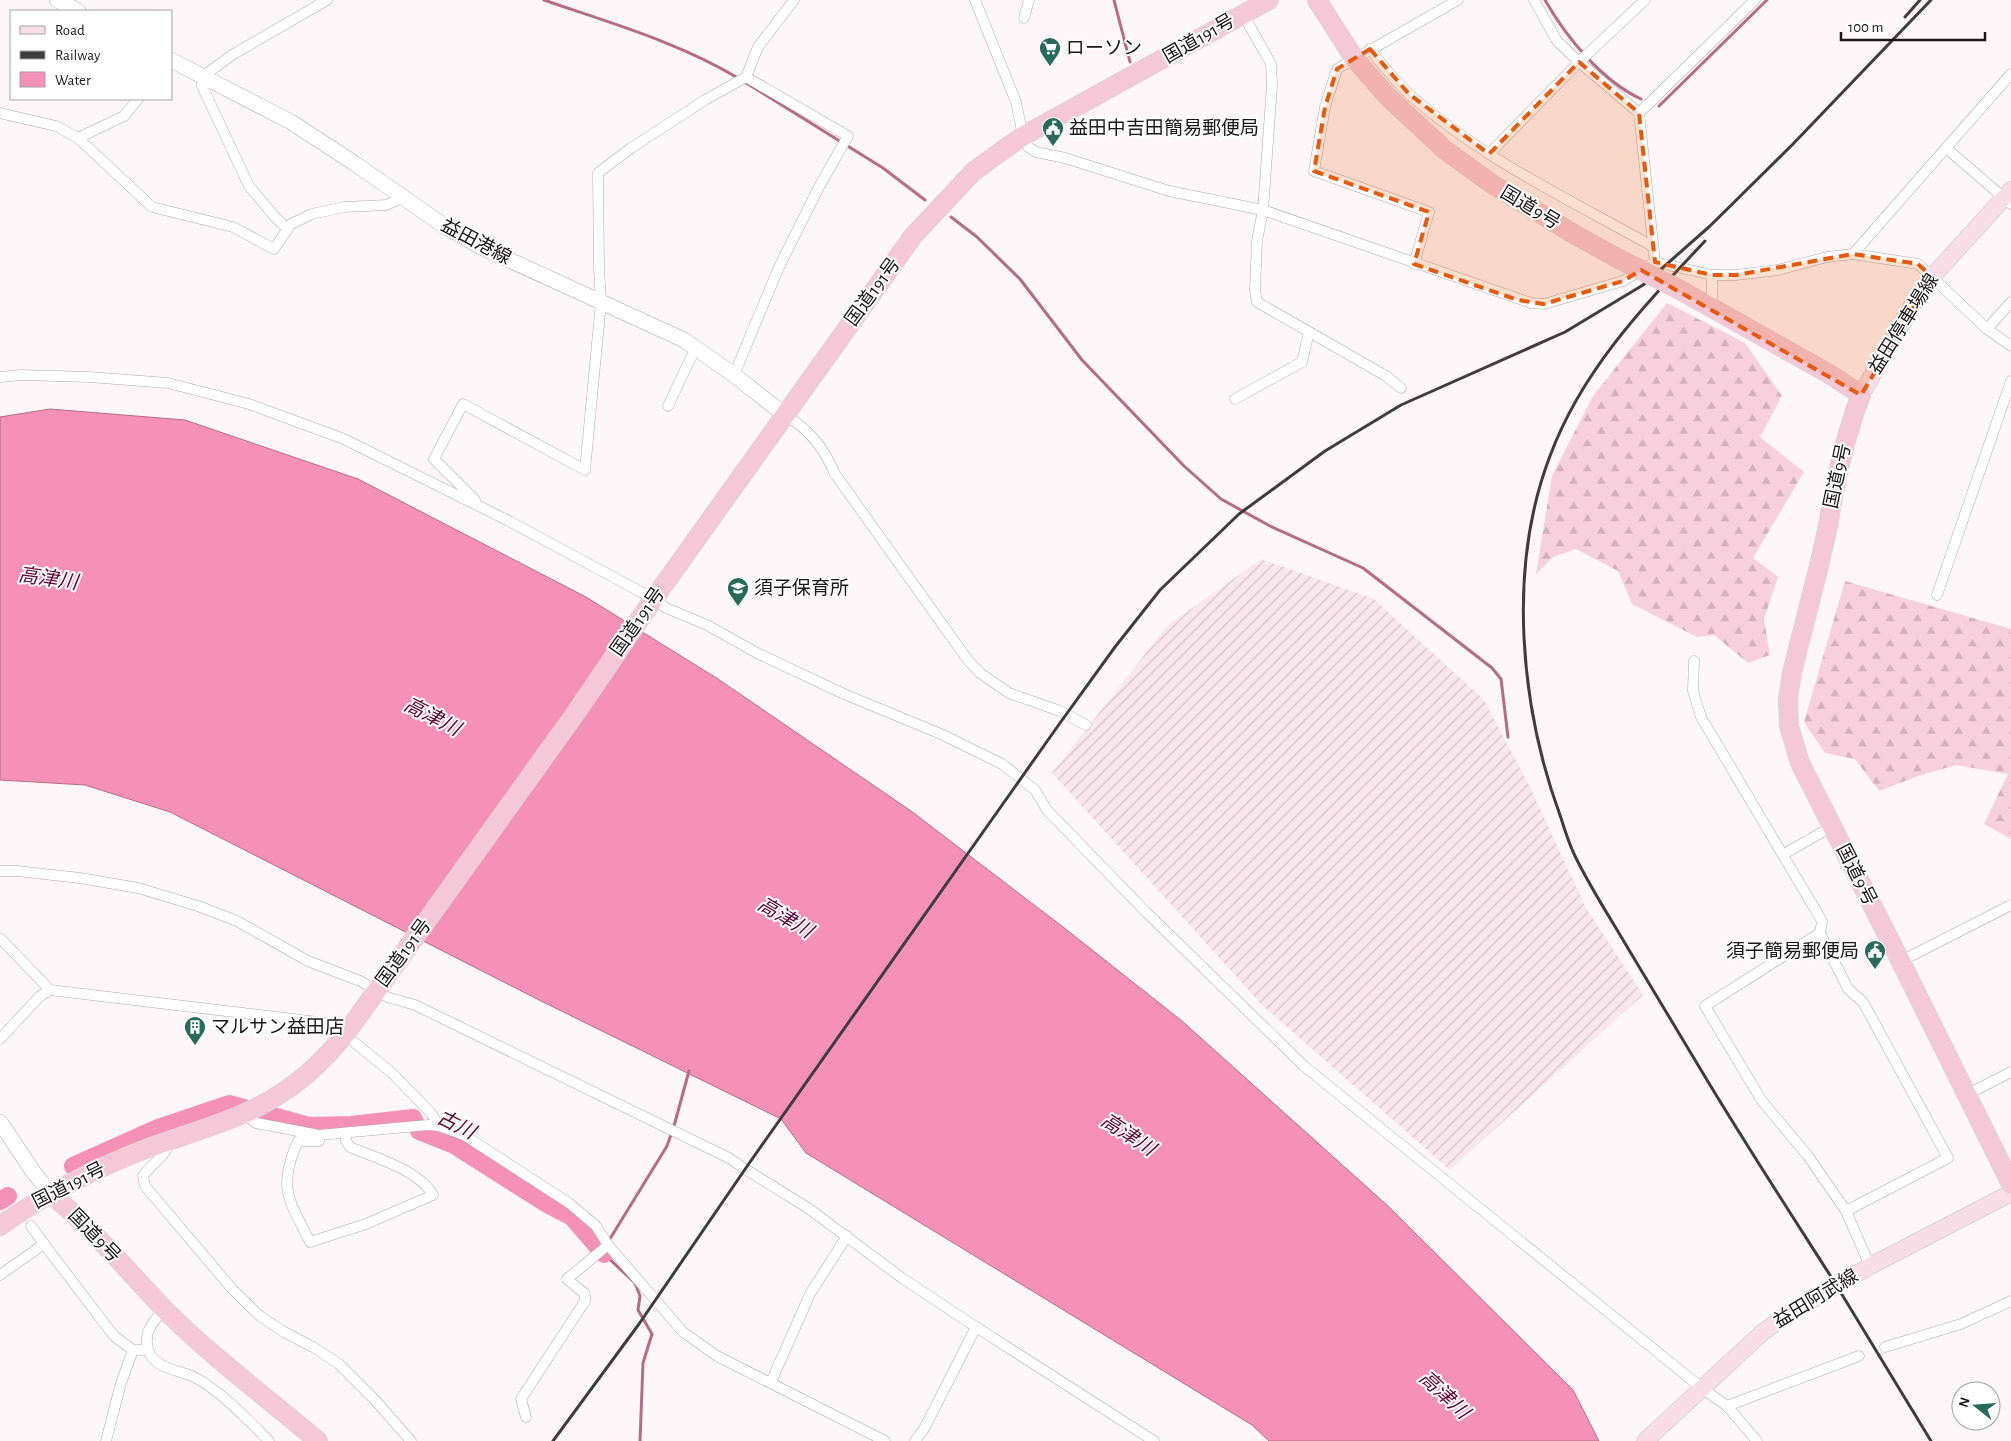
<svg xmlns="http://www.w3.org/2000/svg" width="2011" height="1441" font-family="'Alegreya Sans','Noto Sans JP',sans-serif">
	<defs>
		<pattern id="industrial-furrows" width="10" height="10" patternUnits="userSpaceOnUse" patternTransform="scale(1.25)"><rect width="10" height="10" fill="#fae6ed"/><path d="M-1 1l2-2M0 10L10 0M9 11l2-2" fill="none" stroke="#d6c5ca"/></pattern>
		<pattern id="forest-firs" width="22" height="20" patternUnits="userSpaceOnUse" patternTransform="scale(1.25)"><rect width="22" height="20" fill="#f8cfdc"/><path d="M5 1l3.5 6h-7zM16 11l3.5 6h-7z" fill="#d4b1bc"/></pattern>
	</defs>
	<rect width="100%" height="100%" fill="#fef7f9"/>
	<polygon fill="url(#industrial-furrows)" points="1261,559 1374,599 1484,700 1529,785 1586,908 1643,995 1450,1170 1262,1005 1052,773 1167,626"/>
	<g fill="url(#forest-firs)">
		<polygon points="1667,303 1745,343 1782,396 1760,437 1804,472 1753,558 1778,577 1764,619 1770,655 1748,663 1714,635 1697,637 1632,604 1618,571 1576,549 1553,557 1536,574 1552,476 1593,396"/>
		<polygon points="1845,581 2011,629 2011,839 1984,824 2008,774 1956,765 1918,776 1879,791 1855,759 1825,753 1804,722"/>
	</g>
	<polygon fill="#f591b6" stroke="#b46c87" points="50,409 185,420 358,479 586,597 718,679 911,811 1063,927 1182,1021 1388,1206 1573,1390 1599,1441 1269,1441 1252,1425 806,1153 781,1119 539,1000 170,812 85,785 0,780 0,417"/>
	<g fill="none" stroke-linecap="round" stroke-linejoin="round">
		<g stroke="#b46c87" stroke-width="3">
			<path d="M544,0C610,23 678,42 738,78"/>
			<polyline points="1114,0 1130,62"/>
			<path d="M1545,0C1566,37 1602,81 1641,99"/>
			<polyline points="743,81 883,168 925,200"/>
			<polyline points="1659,106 1767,0"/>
			<polyline points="951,217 977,237 1020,279 1082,360 1184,466 1221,499 1270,526 1363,568 1492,668 1501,679 1508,737"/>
			<polyline points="608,1242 667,1146 674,1126 689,1071"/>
			<polyline points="605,1250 604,1254 635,1283 640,1296 638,1310 652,1334 643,1363 640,1441"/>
		</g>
		<g stroke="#f591b6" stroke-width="18">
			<polyline points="73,1166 158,1128 229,1104 309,1126 351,1125 413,1118 419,1131 454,1145 547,1204 572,1217 604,1254"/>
			<polyline points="0,1201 8,1196"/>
		</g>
		<g stroke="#b2a8ab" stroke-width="11">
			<g id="street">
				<polyline points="975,0 1016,102 1023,136 1028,147 1036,152 1065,158 1169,191 1263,210 1531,303 1544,304 1623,281 1655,262"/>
				<polyline points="1534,0 1557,41 1579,62 1639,113 1655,262 1712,275 1736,275 1778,270 1827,257 1853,254 1918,264 1987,329 2011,346"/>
				<polyline points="1243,14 1271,64 1272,85 1263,210 1257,241 1255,290 1257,302 1386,376 1401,388"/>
				<polyline points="1024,18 1029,0"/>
				<path d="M1370,49C1382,65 1395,81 1410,95C1481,158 1570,200 1652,246"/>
				<polyline points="0,113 56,126 78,138 152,207 233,227 274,249 291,224 312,214 344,207 386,205 403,198"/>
				<polyline points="1639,113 1755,0"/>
				<polyline points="78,138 124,116 138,99"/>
				<polyline points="1946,148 2011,204"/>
				<polyline points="1489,154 1579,62 1645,0"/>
				<polyline points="287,229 275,217 249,186 202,86 202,77 232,55 327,0"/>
				<polyline points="1853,254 2011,74"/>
				<polyline points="1414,264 1429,212 1314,171 1325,107 1337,69 1458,0"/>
				<polyline points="1712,308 1712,275"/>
				<polyline points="1987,329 2011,302"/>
				<polyline points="734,375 779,267 820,185 848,136 746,77"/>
				<polyline points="0,377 21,375 89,377 168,383 249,404 344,439 509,521 654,599 666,608 707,625 757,653 844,694 941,734 1002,764 1035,790 1047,810 1145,911 1304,1066 1703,1389 1727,1406 1757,1441"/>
				<polyline points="1235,399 1302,362 1309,332"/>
				<polyline points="668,406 696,347"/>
				<path d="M785,415C810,430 824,448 835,474L967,659L980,673L1009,693L1060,711L1086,725"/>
				<polyline points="475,500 434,459 463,404 585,470 601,302 599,269 598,173 631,148 705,100 746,77 758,47 794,0"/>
				<polyline points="1937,595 2011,381"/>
				<polyline points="1694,661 1693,691 1701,717 1822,921 1820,933"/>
				<polyline points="1784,854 1831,827"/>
				<polyline points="0,871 17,871 80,878 138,888 198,906 237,921 308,961 360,981 387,997 415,1005 729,1158 745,1169 808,1208 902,1278 976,1327 1154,1441"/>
				<polygon points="1820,933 1848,989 1863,1002 1948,1158 1846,1211 1808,1156 1762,1101 1705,1006"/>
				<polyline points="0,938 50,990"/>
				<polyline points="1901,961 2011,905"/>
				<polyline points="0,1039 40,996 50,990 326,1023 337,1028"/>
				<polyline points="355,1043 392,1073 431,1113 439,1126"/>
				<polyline points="1968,1094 2011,1072"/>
				<polyline points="244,1114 256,1123 319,1135 428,1125 439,1126 464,1135 569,1203 596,1226 608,1245 683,1332 717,1356 885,1441"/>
				<path d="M319,1135V1141H298C277,1188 289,1200 310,1242L366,1224L433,1195C419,1170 376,1158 350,1147L346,1141V1134"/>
				<path d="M171,1140C163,1160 154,1161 143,1176L145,1186L233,1290L260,1316L284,1332L313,1347L339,1364L375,1400L411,1441"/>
				<polyline points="1846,1211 1870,1266"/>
				<polyline points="44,1244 114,1336 133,1350 148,1350"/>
				<polyline points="0,1275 44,1244 31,1226"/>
				<path d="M165,1309C154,1320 143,1332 148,1349C154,1370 180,1369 196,1378C223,1393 247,1419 269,1441"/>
				<polyline points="1885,1347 1961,1324 2011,1301"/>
				<polyline points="771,1382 810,1294 847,1236"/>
				<polyline points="1727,1406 1859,1356"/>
				<polyline points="526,1417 521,1399 585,1301 585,1294 567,1279 608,1245"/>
				<polyline points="106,1441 121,1383 133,1350"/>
				<polyline points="915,1441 924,1429 976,1327"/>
			</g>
		</g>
		<g stroke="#b2a8ab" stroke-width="16">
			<g id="secondary">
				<polyline points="57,0 78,11"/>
				<polyline points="171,60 291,122 354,163 443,225 481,247 684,340 734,375 785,415"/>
				<polyline points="0,1122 34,1173 52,1195"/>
			</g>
		</g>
		<g stroke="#d6d5d5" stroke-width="18">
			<g id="primary">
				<polyline points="1861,395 1913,304 1932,277 2011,190"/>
				<polyline points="1645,1441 1763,1332 1791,1312 1870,1266 2011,1193"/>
			</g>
		</g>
		<g stroke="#d6d5d5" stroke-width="20">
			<g id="highway">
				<polyline points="1317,0 1354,58 1387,96 1445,150 1492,184 1572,233 1619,259"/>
				<path d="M1680,290L1831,375L1861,395C1845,436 1836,477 1829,520C1819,572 1804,622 1792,673L1788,698L1789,726L1800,763L1903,966L2011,1184"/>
				<path d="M52,1195C93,1229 127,1270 164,1309C212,1357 266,1397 318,1441"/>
				<path d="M0,1226C43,1195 98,1167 148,1148C180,1136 214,1127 245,1113C290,1093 323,1064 352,1025L575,714L650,604L913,236L974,171L1023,136L1269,0"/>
			</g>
		</g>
		<use href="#street" stroke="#fff" stroke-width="10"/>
		<use href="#secondary" stroke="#fff" stroke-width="15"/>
		<use href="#primary" stroke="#f9dee7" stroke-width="16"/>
		<use href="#highway" stroke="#f5c8d7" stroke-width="19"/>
		<g stroke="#403b3c" stroke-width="3">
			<polyline points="1905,17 1920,0"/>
			<path d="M1705,241C1643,307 1582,370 1550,456C1507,568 1520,707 1561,818C1565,831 1569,844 1575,856C1590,887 1609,916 1626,945C1652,989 1678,1032 1704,1075C1746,1145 1791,1214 1835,1283C1867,1336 1899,1389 1931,1441"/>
			<polyline points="553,1441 639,1324 750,1162 1060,723 1115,647 1160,590 1239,514 1325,451 1401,405 1565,332 1643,285 1710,226 1793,144 1931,0"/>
		</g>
		<g stroke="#d6d5d5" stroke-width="20" stroke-linecap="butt">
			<polyline id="highway-bridge" points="1619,259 1680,290"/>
		</g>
		<use href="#highway-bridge" stroke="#f5c8d7" stroke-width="19"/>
	</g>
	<path fill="#e8590c" fill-opacity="0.2" stroke="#e8590c" stroke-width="4" stroke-dasharray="10 6" stroke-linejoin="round" d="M1370,49L1409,94L1489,154L1579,62L1639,113L1655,262L1712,275H1736L1853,254L1918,264L1932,277L1861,395L1641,270L1623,281L1544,304L1518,300L1414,264L1429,212L1314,171L1325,107L1337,69Z"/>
	<defs>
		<g id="supermarket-pin" transform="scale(1.125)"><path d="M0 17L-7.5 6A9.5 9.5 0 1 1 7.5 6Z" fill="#276a5c" stroke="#fff"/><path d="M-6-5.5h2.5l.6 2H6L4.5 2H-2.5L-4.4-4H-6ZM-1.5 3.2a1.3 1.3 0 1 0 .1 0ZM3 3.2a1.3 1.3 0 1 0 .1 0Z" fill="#fff"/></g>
		<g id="civic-pin" transform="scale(1.125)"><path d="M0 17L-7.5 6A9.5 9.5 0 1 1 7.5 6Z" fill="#276a5c" stroke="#fff"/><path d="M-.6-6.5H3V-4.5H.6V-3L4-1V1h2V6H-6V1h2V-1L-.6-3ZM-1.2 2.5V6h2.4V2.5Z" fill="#fff"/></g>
		<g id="school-pin" transform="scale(1.125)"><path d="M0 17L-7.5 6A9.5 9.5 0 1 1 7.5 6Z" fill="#276a5c" stroke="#fff"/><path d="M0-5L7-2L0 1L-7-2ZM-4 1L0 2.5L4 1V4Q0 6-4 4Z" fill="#fff"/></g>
		<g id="building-pin" transform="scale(1.125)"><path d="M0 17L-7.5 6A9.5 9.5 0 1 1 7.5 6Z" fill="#276a5c" stroke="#fff"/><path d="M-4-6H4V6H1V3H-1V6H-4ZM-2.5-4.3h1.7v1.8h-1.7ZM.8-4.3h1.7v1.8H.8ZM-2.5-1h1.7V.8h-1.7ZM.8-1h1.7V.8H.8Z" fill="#fff"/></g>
	</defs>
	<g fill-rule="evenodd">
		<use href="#supermarket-pin" x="1050" y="48"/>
		<use href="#civic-pin" x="1053" y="128"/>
		<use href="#school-pin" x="738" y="588"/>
		<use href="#civic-pin" x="1875" y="951"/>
		<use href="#building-pin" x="195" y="1027"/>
	</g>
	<g text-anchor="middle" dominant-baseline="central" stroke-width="4" stroke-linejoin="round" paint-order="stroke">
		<g font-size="19" fill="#1b1718" stroke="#fff">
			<text transform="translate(1199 39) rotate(-30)">国道191号</text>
			<text transform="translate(1530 208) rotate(31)">国道9号</text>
			<text transform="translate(476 242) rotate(28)">益田港線</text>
			<text transform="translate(873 292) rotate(-54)">国道191号</text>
			<text transform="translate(1904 324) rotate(-58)">益田停車場線</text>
			<text transform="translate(1838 476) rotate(-78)">国道9号</text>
			<text transform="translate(638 622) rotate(-55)">国道191号</text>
			<text transform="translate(1856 875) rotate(63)">国道9号</text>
			<text transform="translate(404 953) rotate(-54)">国道191号</text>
			<text transform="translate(69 1186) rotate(-27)">国道191号</text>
			<text transform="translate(94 1236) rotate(46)">国道9号</text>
			<text transform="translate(1816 1299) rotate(-31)">益田阿武線</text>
		</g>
		<g font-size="19" fill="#1b1718" stroke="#fff" text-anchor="start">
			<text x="1066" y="48">ローソン</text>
			<text x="1069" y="128">益田中吉田簡易郵便局</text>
			<text x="754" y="588">須子保育所</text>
			<text x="1859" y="951" text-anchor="end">須子簡易郵便局</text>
			<text x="211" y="1027">マルサン益田店</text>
		</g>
		<g font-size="20" font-style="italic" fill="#5f0434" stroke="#fff">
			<text transform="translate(48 579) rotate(8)">高津川</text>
			<text transform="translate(432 717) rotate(27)">高津川</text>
			<text transform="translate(785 918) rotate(31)">高津川</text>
			<text transform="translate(456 1125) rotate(26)">古川</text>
			<text transform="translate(1128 1135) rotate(33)">高津川</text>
			<text transform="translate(1444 1395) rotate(43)">高津川</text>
		</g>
	</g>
	<rect x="10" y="10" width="162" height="90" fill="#ffffff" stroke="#a4a2a3"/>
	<rect x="20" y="26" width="25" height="8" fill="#f9dee7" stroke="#a4a2a3"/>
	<text x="55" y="35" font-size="15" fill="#1b1718">Road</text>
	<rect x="20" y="51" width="25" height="8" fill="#403b3c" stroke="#a4a2a3"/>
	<text x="55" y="60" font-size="15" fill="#1b1718">Railway</text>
	<rect x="20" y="72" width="25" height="15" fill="#f591b6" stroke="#a4a2a3"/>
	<text x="55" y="85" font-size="15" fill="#1b1718">Water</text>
	<g transform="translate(1976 1406) rotate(287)"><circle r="24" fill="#ffffff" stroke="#a4a2a3"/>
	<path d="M0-4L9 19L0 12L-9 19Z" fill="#276a5c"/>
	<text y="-8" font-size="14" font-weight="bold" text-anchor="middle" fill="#1b1718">N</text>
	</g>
	<path d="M1841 32v8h144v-8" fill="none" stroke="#1b1718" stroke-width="2.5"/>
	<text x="1848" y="32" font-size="15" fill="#1b1718" stroke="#ffffff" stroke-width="4" paint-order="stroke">100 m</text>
</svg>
